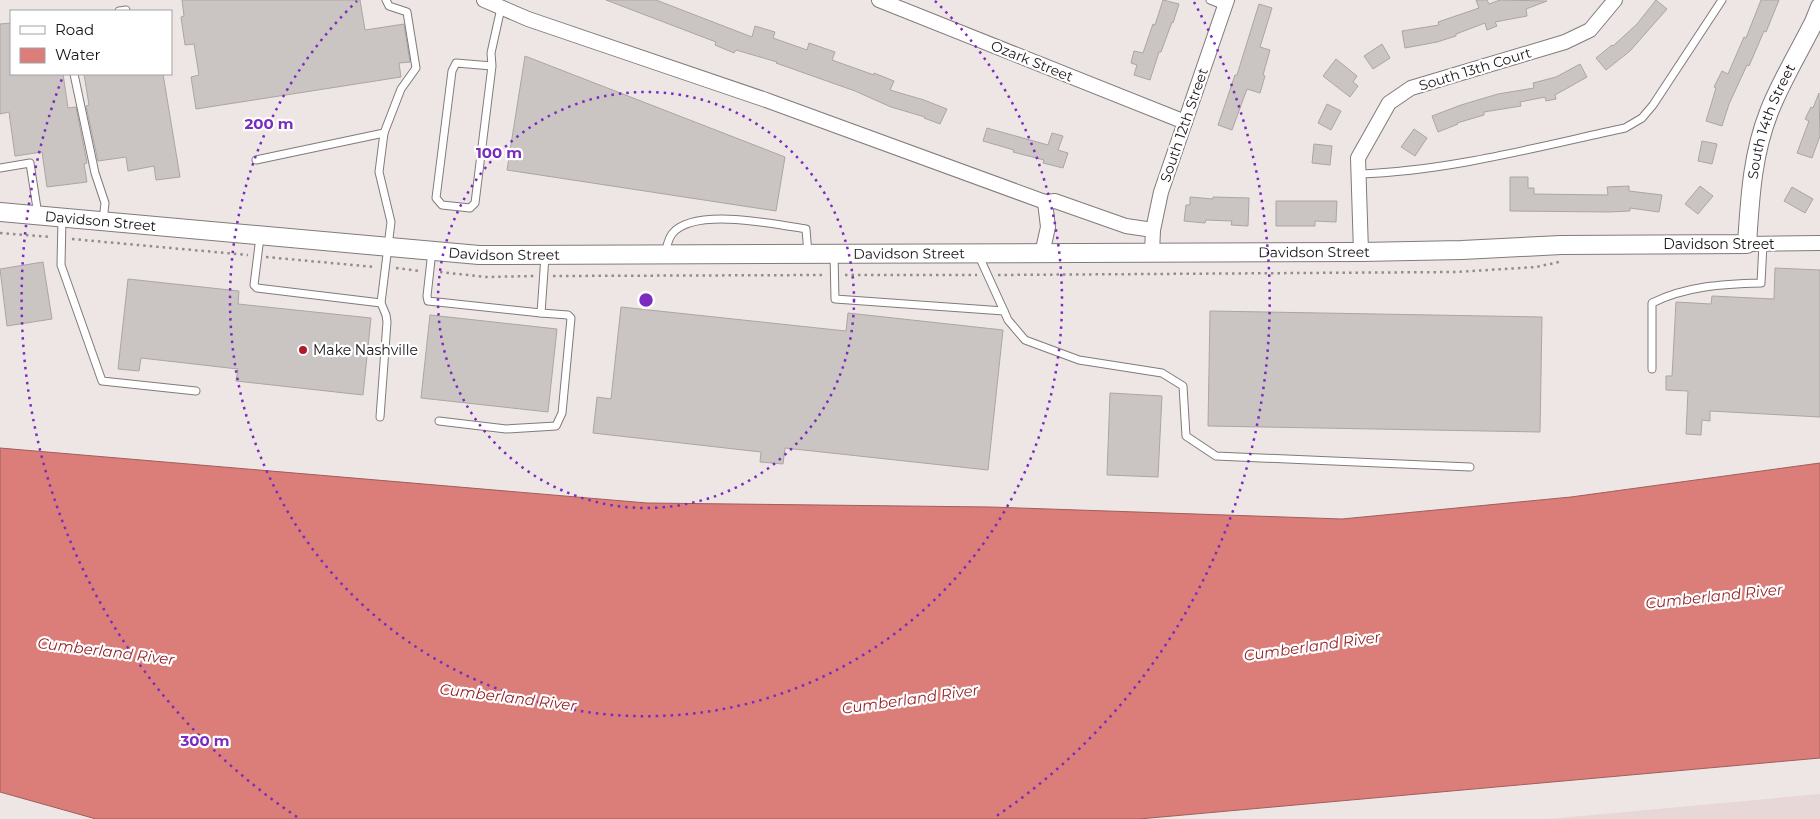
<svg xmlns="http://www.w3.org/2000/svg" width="1820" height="819" font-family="Montserrat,sans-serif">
	<rect width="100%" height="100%" fill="#ede6e5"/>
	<polygon fill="#e7d7d6" points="1820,794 1820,819 1549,819"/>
	<polygon fill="#db7d79" stroke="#a05e5b" points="0,448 647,503 990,507 1342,519 1571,497 1820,463 1820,758 1139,819 96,819 0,792"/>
	<g fill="#cac4c3" stroke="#aba5a4">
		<polygon points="182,0 360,0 365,30 404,24 410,62 399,63 401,77 196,109 191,77 199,75 194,44 185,45 181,17 184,16"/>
		<polygon points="606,0 656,0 752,37 755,26 775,32 773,38 807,50 809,43 835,52 832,60 874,75 874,73 894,81 890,90 924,100 947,109 940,124 924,118 925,117 891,107 855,91 776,63 777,62 736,50 734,53 715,45 716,42"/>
		<polygon points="1163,0 1179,4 1173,23 1172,22 1161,52 1159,52 1150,80 1134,75 1137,65 1131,63 1134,51 1143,53 1153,24 1155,25"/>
		<polygon points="1476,0 1487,0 1489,4 1500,0 1547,1 1526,9 1527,16 1495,22 1497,26 1487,30 1485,23 1456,34 1456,36 1437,42 1405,48 1402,31 1439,25 1438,22 1479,8"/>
		<polygon points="1656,0 1667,9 1630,51 1606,70 1596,58 1612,45 1613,46 1637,24"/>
		<polygon points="1761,0 1779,0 1766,32 1764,31 1749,66 1747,65 1729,104 1722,126 1706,121 1716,88 1714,87 1722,71 1728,74 1744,37 1746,38"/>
		<polygon points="1259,4 1272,8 1260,47 1270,50 1263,75 1265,76 1260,93 1247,89 1232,130 1218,125 1235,75 1237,75"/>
		<polygon points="11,23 11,74 63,74 68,108 76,107 87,163 84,164 87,182 47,187 42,152 15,156 9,112 0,114 0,24"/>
		<polygon points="1382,44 1390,58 1373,69 1364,56"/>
		<polygon points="525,56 785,157 776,211 507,170"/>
		<polygon points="1336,59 1357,76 1353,82 1358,86 1350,97 1323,76"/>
		<polygon points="1580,64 1587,77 1555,95 1556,99 1546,101 1545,97 1520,102 1521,106 1484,112 1484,115 1457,123 1458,124 1438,132 1432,116 1461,105 1498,94 1534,88 1533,83 1556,77"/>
		<polygon points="84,74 163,74 180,177 156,180 154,166 128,171 126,157 98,161 86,106 89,105"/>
		<polygon points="1819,93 1820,136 1812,158 1797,153 1809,121 1805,119 1811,107 1813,108"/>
		<polygon points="1327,104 1341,111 1331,130 1318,123"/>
		<polygon points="987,128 1048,145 1052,133 1063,136 1058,150 1068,153 1063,168 1043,163 1044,160 1013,152 1014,150 983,141"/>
		<polygon points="1414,129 1427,138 1415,156 1401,147"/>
		<polygon points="1702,141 1717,144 1712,164 1698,161"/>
		<polygon points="1314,144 1332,146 1330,165 1312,163"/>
		<polygon points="1510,177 1528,177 1528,188 1534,188 1534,194 1608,195 1607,187 1629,186 1629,191 1662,195 1659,212 1630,208 1630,211 1609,212 1510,211"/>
		<polygon points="1700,186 1713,196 1698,214 1685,204"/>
		<polygon points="1792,187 1813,199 1805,213 1784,201"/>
		<polygon points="1190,197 1213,199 1213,197 1249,198 1248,226 1231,225 1232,221 1206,220 1205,223 1184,221 1186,205 1190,205"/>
		<polygon points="1276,201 1337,201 1336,222 1315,221 1315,226 1276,226"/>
		<polygon points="43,262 52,319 7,326 0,269"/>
		<polygon points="1775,268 1820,270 1820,417 1710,411 1710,421 1702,420 1701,435 1686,434 1688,391 1666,390 1666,376 1672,376 1676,302 1711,304 1712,296 1774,299"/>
		<polygon points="128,279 239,291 238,304 371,318 363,395 236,381 238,369 141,358 139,371 118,369"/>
		<polygon points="621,307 846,331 848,313 1003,330 988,470 785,448 783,464 760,462 761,452 593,433 597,397 611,399"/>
		<polygon points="1210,311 1542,317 1540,432 1208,426"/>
		<polygon points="430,315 557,329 548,412 421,398"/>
		<polygon points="1110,393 1162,396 1158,477 1107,475"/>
	</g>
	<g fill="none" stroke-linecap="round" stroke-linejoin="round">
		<g stroke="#817b7a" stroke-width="9">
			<g id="service">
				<polyline points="1210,0 1225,6"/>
				<polyline points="119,11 126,10"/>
				<polyline points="492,66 456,63 452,71 436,198 442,205 470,208 475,203 492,66 491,53 501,8"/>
				<polyline points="74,74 95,173 105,203 103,221"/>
				<polyline points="256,160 384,133"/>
				<polyline points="0,168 30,163 38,215"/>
				<path d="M1359,174C1449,171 1537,147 1625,128L1642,118L1653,105L1722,0"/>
				<polyline points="62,218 61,265 102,381 196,391"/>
				<polyline points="260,237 254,285 257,288 381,303 391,222 379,172 384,133 401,89 416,68 407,12 389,6 386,0"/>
				<polyline points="432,251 427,296 428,301 541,313 545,256"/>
				<path d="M665,253C667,247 668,239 672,234C693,207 775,224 806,229L808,254"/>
				<polyline points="978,254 1004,311"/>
				<polyline points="834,255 835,299 1004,311 1008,320 1025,340 1079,360 1162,373 1183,386 1186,436 1216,456 1470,467"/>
				<path d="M1652,369V303C1686,286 1723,284 1761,283L1763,244"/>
				<polyline points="380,417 387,322 386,315 381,303"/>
				<polyline points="439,421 506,429 556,426 562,413 571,318 568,315 541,313"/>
			</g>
		</g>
		<g stroke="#817b7a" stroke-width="16">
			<g id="minor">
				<polyline points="484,0 528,19 766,100 1045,202 1055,201 1126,226 1153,230"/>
				<polyline points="879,0 1185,122"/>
				<polyline points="1747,244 1820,243"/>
				<polyline points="1152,252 1153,230 1161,192 1227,0"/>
				<polyline points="1361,252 1358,158 1389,103 1411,88 1565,42 1590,30 1615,0"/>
				<polyline points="1042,254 1048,227 1045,202"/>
			</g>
		</g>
		<g stroke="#817b7a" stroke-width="20">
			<g id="tertiary">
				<path id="s1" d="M0,212L479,255L1361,252L1462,250L1561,245L1747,244C1750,199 1752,155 1769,112C1780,83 1800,50 1814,22L1820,7"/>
			</g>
		</g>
		<g stroke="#928d8c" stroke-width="2.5" stroke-dasharray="2.5 4" stroke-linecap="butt">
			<polyline points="0,233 51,237"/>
			<polyline points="72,239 248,255"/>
			<polyline points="266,257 375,267"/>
			<polyline points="396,268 420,271"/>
			<polyline points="440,272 486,277 535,276"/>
			<polyline points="845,275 977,275"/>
			<polyline points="998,275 1456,272 1536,267 1559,262"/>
			<polyline points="553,276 825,275"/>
		</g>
		<use href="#service" stroke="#fff" stroke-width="7"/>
		<use href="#minor" stroke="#fff" stroke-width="14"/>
		<use href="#tertiary" stroke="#fff" stroke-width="18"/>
	</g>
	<g fill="none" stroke="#7b2cbf" stroke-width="2.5" stroke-dasharray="2.5 5">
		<circle cx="646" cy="300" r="208"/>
		<path d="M935 1A416 416 0 1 1 357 1"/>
		<path d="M297 817A624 624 0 0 1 63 76M1194 2A624 624 0 0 1 995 817"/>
	</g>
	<circle fill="#ae1b29" stroke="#fff" stroke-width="2" cx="303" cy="350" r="5"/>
	<g text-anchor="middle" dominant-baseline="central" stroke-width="4.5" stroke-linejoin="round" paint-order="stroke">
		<g font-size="14" fill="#171414" stroke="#fff">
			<text transform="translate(1032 61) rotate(22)">Ozark Street</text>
			<text transform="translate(1475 69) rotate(-17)">South 13th Court</text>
			<text stroke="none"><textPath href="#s1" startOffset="1875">South 14th Street</textPath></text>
			<text transform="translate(1184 125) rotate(-71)">South 12th Street</text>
			<text stroke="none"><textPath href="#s1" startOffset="101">Davidson Street</textPath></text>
			<text x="1719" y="244">Davidson Street</text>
			<text stroke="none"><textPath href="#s1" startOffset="1316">Davidson Street</textPath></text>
			<text stroke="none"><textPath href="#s1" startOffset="506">Davidson Street</textPath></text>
			<text stroke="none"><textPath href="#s1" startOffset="911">Davidson Street</textPath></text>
		</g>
		<g font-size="14" fill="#171414" stroke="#fff" text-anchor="start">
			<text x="313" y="350">Make Nashville</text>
		</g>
		<g font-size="15" font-style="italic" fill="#942329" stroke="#fff">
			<text transform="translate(1714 596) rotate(-6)">Cumberland River</text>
			<text transform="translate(1312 646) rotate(-8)">Cumberland River</text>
			<text transform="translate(106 651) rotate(7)">Cumberland River</text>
			<text transform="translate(508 697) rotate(7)">Cumberland River</text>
			<text transform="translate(910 699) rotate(-8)">Cumberland River</text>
		</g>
	</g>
	<circle cx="646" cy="300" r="8" fill="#7b2cbf" stroke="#fff" stroke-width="2.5"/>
	<g font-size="15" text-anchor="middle" font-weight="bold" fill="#7b2cbf" stroke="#fff" stroke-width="4.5" stroke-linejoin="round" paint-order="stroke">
		<text x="269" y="129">200 m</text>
		<text x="499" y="158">100 m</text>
		<text x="205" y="746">300 m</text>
	</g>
	<rect x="10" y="10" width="162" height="65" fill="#ffffff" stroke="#a2a1a1"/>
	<rect x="20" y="26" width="25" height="8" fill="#ffffff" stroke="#a2a1a1"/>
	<text x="55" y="35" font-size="15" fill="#171414">Road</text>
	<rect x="20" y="48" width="25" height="15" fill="#db7d79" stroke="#a2a1a1"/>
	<text x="55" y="60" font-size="15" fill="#171414">Water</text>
</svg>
